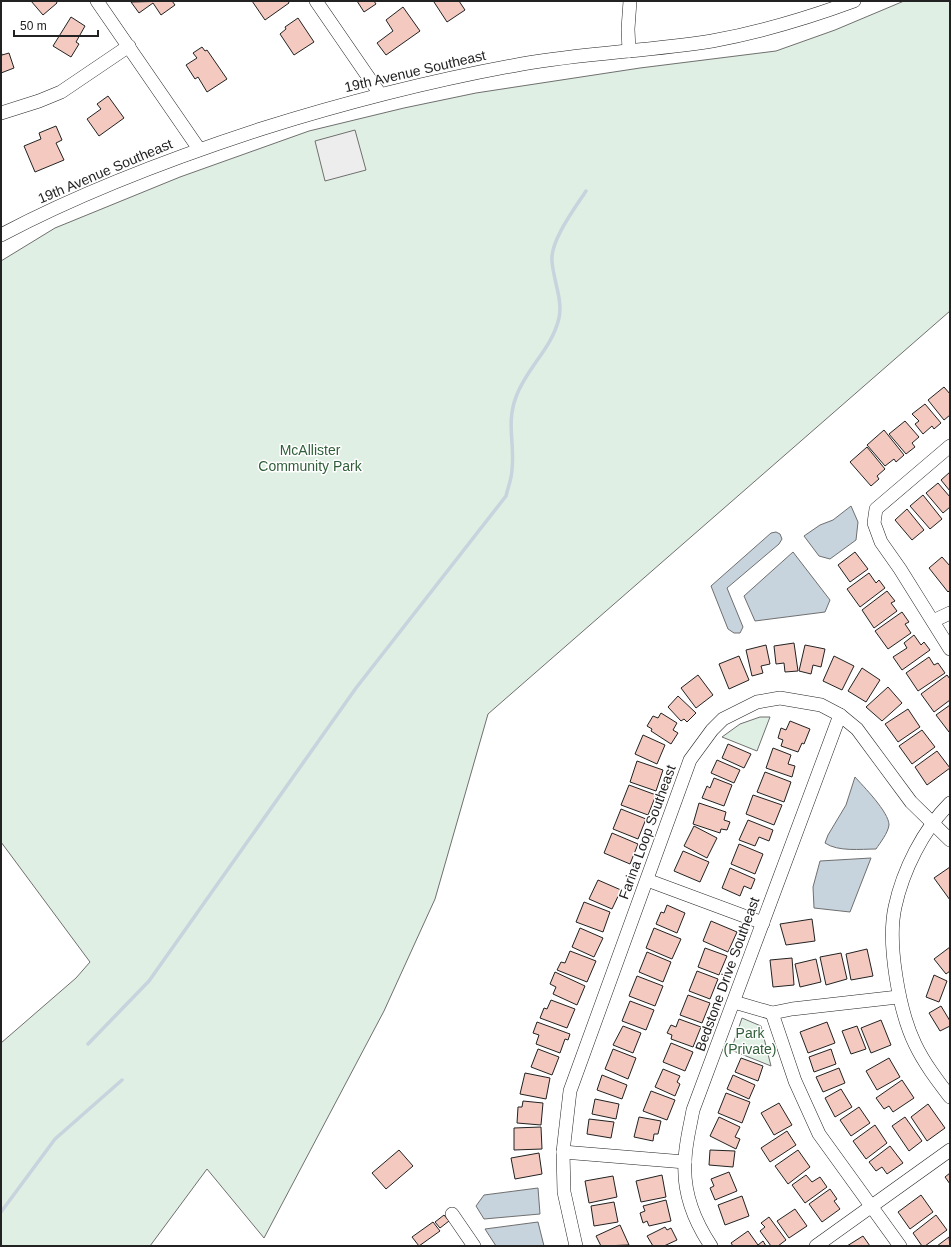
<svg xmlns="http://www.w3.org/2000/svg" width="951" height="1247" font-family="Helvetica,sans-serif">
	<rect width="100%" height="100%" fill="#fff"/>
	<g fill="#e0efe3" stroke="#6f6f6f">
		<polygon points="904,1 950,1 950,311 488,714 435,899 384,1011 264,1238 207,1169 150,1246 1,1246 1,1043 76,978 90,962 1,842 1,261 55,228 180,177 309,131 404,108 476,93 640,68 776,51 835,30"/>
		<polygon points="760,717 770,717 757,751 722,737 740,724"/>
		<polygon points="742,1018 761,1026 771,1066 731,1050"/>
	</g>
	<polygon fill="#ededed" stroke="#6f6f6f" points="355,130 366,170 325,181 315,141"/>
	<g fill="#c7d3dd" stroke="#6f6f6f">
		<polygon points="851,506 858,522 856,540 830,559 819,556 804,536 820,525 833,520"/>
		<polygon points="776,532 780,534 782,539 779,544 727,588 743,627 740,633 734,633 728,629 711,586 771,533"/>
		<polygon points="793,552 830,600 825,612 755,621 744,596"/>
		<path d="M855,777C863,786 889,812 889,825C888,833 880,843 876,849C861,849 838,852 825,843L828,835L846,805Z"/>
		<polygon points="871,858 850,912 814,908 813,887 820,861"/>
		<polygon points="538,1188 540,1214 484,1219 476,1206 484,1195"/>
		<polygon points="538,1222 544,1246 496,1246 485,1229"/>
	</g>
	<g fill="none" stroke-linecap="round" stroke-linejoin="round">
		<g stroke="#c7d3dd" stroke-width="3.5">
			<path d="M88,1044L149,981L356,688L506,496C508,487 512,478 512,469C515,444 506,423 516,397C526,368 552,349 559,318C563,300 553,279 552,261C550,241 575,208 586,191"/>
			<polyline points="1,1212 55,1139 122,1080"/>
		</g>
	</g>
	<g fill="#f3c9c0" stroke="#222">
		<polygon points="31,1 56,1 57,3 43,15"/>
		<polygon points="172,1 175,5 161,15 153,3 139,13 131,2"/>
		<polygon points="252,1 288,1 289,3 265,20"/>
		<polygon points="357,1 374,1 376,4 364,12"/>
		<polygon points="435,1 459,1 465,10 447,22 434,2"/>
		<polygon points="403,7 420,31 386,55 377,43 393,31 386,20"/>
		<polygon points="71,17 85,26 76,42 79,44 71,57 53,46"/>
		<polygon points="298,18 314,42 294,55 280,34 286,29 285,27"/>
		<polygon points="202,47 205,51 207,50 227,79 207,92 198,77 195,79 186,65 197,58 193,53"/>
		<polygon points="1,51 2,55 9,53 14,68 1,73"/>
		<polygon points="108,96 124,118 99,136 87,119 101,109 97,104"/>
		<polygon points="56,126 62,140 56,143 64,160 35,172 24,146 41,139 39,133"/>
		<polygon points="944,387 950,394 950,415 944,420 928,400"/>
		<polygon points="925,404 941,423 934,429 932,426 923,434 915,424 919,421 912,414"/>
		<polygon points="905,421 919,437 912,443 915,447 906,454 889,434"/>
		<polygon points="884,430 904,455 896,462 894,459 885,466 867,445"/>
		<polygon points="867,447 885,469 877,476 879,479 871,486 850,462"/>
		<polygon points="950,472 950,491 941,480"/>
		<polygon points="938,483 950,497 950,507 943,513 926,493"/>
		<polygon points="923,495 942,519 930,529 910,506"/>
		<polygon points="907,509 924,530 912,540 895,520"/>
		<polygon points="855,552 868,569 850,582 838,565"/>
		<polygon points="942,557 950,566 950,590 948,592 929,568"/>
		<polygon points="869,573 876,583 879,580 885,588 860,607 847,589"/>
		<polygon points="887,591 895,601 891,603 897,611 874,628 862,610"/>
		<polygon points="902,612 909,622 905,624 911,633 888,649 875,631"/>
		<polygon points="914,635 921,645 924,642 930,650 902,670 893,657 907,648 904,643"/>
		<polygon points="794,643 798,671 785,672 784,663 776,664 774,646"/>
		<polygon points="766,645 770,664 761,666 763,673 752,676 746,650"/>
		<polygon points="805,645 825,649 821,667 813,665 811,674 799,671"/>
		<polygon points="739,656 749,680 729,689 719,664"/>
		<polygon points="834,656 854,666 842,690 823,681"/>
		<polygon points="929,657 934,665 938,663 945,673 918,691 906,673"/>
		<polygon points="862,668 880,680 866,702 848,691"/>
		<polygon points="698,675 713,695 696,708 681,688"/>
		<polygon points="947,675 950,679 950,700 934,712 921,694"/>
		<polygon points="888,687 902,703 882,721 866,707"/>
		<polygon points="678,696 696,713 687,722 684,719 681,721 668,707"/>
		<polygon points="950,705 950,732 949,732 936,715"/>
		<polygon points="908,709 920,727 898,742 885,724"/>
		<polygon points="661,713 677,723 673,730 678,733 671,744 651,731 652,729 647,726 653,716 658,718"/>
		<polygon points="790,721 810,729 804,744 802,743 798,752 781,746 783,740 778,738 781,728 786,730"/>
		<polygon points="922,730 935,747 912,764 899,746"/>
		<polygon points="643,735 665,745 657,764 635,754"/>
		<polygon points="728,744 751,754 744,768 722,758"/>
		<polygon points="773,748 791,755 788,764 795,766 792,777 766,768"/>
		<polygon points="937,751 950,768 927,785 915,767"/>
		<polygon points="717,760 740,770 734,783 711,773"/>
		<polygon points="637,761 663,770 656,791 630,782"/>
		<polygon points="765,772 791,782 784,802 757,792"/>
		<polygon points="714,778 732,785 724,806 702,798 707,786 710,788"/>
		<polygon points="629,785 656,795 648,815 621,805"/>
		<polygon points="753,795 782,805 774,825 746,814"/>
		<polygon points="699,803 726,812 724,820 730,822 727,830 721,829 720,833 693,824"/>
		<polygon points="621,809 646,819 638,839 613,829"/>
		<polygon points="748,820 773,830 769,841 759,837 755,846 739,840"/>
		<polygon points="694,826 717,838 707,858 684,846"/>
		<polygon points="612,833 638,844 630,864 604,853"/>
		<polygon points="739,844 763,854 755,874 731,864"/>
		<polygon points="683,851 709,862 700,882 674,871"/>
		<polygon points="950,867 950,900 934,878"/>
		<polygon points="730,868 755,879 751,889 744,886 740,896 722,888"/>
		<polygon points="598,880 621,890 612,909 589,899"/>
		<polygon points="584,902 610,912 603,932 576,922"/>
		<polygon points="667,905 685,913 677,933 656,924 661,912 664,913"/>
		<polygon points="812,919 815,941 786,945 780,924"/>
		<polygon points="711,921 737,932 728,952 703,941"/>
		<polygon points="580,928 603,938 594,957 572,947"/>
		<polygon points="654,928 681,939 672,959 646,948"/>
		<polygon points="950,947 950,971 946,974 934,959"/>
		<polygon points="705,948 727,956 719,975 698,967"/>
		<polygon points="867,949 873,976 851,980 846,954"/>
		<polygon points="570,951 596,961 587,982 557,970 561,962 565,963"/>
		<polygon points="647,952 671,962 663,982 639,972"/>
		<polygon points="841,953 847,979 826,985 820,957"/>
		<polygon points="792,958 794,985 773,987 770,960"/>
		<polygon points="816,959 821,982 800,987 795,964"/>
		<polygon points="697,971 718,979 710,999 689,991"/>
		<polygon points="555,972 585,986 577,1005 553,994 556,987 550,984"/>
		<polygon points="934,975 947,981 939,1002 926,997"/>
		<polygon points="637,976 663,986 655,1006 629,996"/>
		<polygon points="688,995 710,1003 702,1023 680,1015"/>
		<polygon points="551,1000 575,1009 567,1028 540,1018 544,1008 547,1009"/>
		<polygon points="630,1001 654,1010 646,1030 622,1021"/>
		<polygon points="941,1006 950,1021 950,1026 940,1031 929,1013"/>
		<polygon points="679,1019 701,1027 693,1047 671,1039 672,1035 667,1033 671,1025 676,1027"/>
		<polygon points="881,1020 891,1045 871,1053 861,1028"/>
		<polygon points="537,1022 570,1034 568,1040 565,1039 560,1053 536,1044 539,1035 533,1033"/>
		<polygon points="827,1022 835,1043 808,1053 800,1032"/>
		<polygon points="623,1026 641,1033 633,1053 613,1045"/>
		<polygon points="857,1026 866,1049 851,1054 842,1031"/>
		<polygon points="671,1043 693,1052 685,1071 663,1062"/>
		<polygon points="538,1049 559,1057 552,1075 531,1067"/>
		<polygon points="613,1049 636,1058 628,1079 605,1069"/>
		<polygon points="831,1049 836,1064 814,1072 809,1057"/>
		<polygon points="741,1058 763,1066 758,1081 735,1072"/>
		<polygon points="889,1058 900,1077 877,1090 866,1071"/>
		<polygon points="839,1068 845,1083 823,1092 816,1077"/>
		<polygon points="663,1069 680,1076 677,1082 680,1084 675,1096 655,1087"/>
		<polygon points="525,1073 550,1078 546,1099 520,1094"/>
		<polygon points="602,1075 627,1085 622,1099 597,1090"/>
		<polygon points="733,1075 755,1085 749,1099 727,1089"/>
		<polygon points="902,1080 914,1098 893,1112 889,1106 884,1109 876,1098"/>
		<polygon points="841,1089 852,1107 835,1117 825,1098"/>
		<polygon points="651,1091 675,1100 667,1120 643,1111"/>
		<polygon points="726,1093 750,1102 742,1123 718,1113"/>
		<polygon points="595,1099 619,1104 616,1119 592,1114"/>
		<polygon points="523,1101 543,1103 541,1125 517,1123 518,1107 522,1107"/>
		<polygon points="779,1103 792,1125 774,1135 761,1113"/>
		<polygon points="928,1104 945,1128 927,1141 911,1117"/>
		<polygon points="859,1107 870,1123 851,1136 840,1120"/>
		<polygon points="639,1117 661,1121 658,1134 654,1134 653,1141 634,1137"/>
		<polygon points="719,1117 740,1127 735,1137 740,1139 736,1149 710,1136"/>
		<polygon points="905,1117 922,1141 909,1151 892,1126"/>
		<polygon points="589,1119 614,1122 611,1138 587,1134"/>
		<polygon points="875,1125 887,1143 866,1159 853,1141"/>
		<polygon points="541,1127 542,1149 514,1150 514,1128"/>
		<polygon points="787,1131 796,1145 770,1162 761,1148"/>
		<polygon points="890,1146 903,1163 887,1174 882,1167 876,1171 869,1162"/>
		<polygon points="399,1150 413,1166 386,1189 372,1173"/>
		<polygon points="710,1150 735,1151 733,1167 709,1165"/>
		<polygon points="798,1150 810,1167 788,1184 775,1166"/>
		<polygon points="539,1153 542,1174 515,1179 511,1158"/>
		<polygon points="729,1172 737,1191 715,1200 710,1188 714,1186 711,1179"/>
		<polygon points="950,1173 950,1184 945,1177"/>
		<polygon points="662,1175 666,1197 641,1202 636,1181"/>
		<polygon points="806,1175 812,1182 820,1177 827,1187 805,1203 792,1185"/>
		<polygon points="613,1176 617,1197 589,1203 585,1181"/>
		<polygon points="830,1189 837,1199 834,1201 840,1209 822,1222 809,1204"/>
		<polygon points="921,1195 933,1212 910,1229 898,1212"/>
		<polygon points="742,1196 749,1216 725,1225 718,1205"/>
		<polygon points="666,1200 671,1221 649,1226 647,1221 643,1223 640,1213 645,1211 643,1206"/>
		<polygon points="614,1202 618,1222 594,1226 591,1206"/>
		<polygon points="795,1209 807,1226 789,1238 777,1221"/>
		<polygon points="444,1215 449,1221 440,1228 435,1222"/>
		<polygon points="936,1215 947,1230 925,1246 922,1246 913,1233"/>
		<polygon points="769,1217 786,1240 778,1246 771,1246 760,1231 765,1227 761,1223"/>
		<polygon points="433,1222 440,1231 419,1246 412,1237"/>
		<polygon points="620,1225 629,1245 601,1246 596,1236"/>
		<polygon points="665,1227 667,1230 671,1228 677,1240 664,1246 653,1246 647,1236"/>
		<polygon points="748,1231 758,1245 763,1241 766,1246 733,1246 731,1243"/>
		<polygon points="863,1236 870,1246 847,1246"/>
		<polygon points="949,1237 950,1246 937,1246"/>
	</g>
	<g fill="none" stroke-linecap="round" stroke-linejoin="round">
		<g stroke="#222" stroke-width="14">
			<g id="minor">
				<polyline points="97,1 199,149"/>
				<polyline points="316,1 380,94"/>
				<polyline points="629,51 628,29 630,1"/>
				<polyline points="1,113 39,101 61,92 129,46"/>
				<path d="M1,235C84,191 172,158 261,129C347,102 433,80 522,64C585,53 649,51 712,41C761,32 808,18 854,1"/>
				<polyline points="950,446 876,509 874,523 881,542 900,569 950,649"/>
				<polyline points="933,621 950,613"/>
				<path d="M950,803C923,830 903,870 895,907C887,943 899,1011 915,1044C924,1063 937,1080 950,1097"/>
				<polyline points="647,880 763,923"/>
				<polyline points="734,1002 772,1013 792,1009 898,997"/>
				<polyline points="772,1013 795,1081 819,1134 900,1246"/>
				<polyline points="563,1152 685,1162"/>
				<polyline points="452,1214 474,1246"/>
				<polyline points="576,1246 564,1192 563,1152 570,1091 690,760 712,730 723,719 757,702 780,698 821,705 840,715 857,729 911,802 950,840"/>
				<path d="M711,1246C695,1222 683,1192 685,1162C685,1145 690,1127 693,1110L840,715"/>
				<polyline points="816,1246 950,1150"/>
			</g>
		</g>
		<use href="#minor" stroke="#fff" stroke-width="13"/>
	</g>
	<g text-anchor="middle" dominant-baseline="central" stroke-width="3" stroke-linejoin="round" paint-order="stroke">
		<g font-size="14" fill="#222" stroke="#fff">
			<text transform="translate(415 71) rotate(-13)">19th Avenue Southeast</text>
			<text transform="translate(105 171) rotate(-23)">19th Avenue Southeast</text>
			<text transform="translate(647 832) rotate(-70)">Farina Loop Southeast</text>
			<text transform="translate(727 974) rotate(-70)">Bedstone Drive Southeast</text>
		</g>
		<g font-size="14" fill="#2f5e38" stroke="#fff">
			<text x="310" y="450">McAllister<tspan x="310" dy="16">Community Park</tspan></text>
			<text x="750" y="1033">Park<tspan x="750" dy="16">(Private)</tspan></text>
		</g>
	</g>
	<rect width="951" height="1247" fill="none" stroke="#222222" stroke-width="4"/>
	<path d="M14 30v6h84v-6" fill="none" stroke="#222222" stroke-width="2"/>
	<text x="20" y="30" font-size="12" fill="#222222" stroke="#ffffff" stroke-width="3" paint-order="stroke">50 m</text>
</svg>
